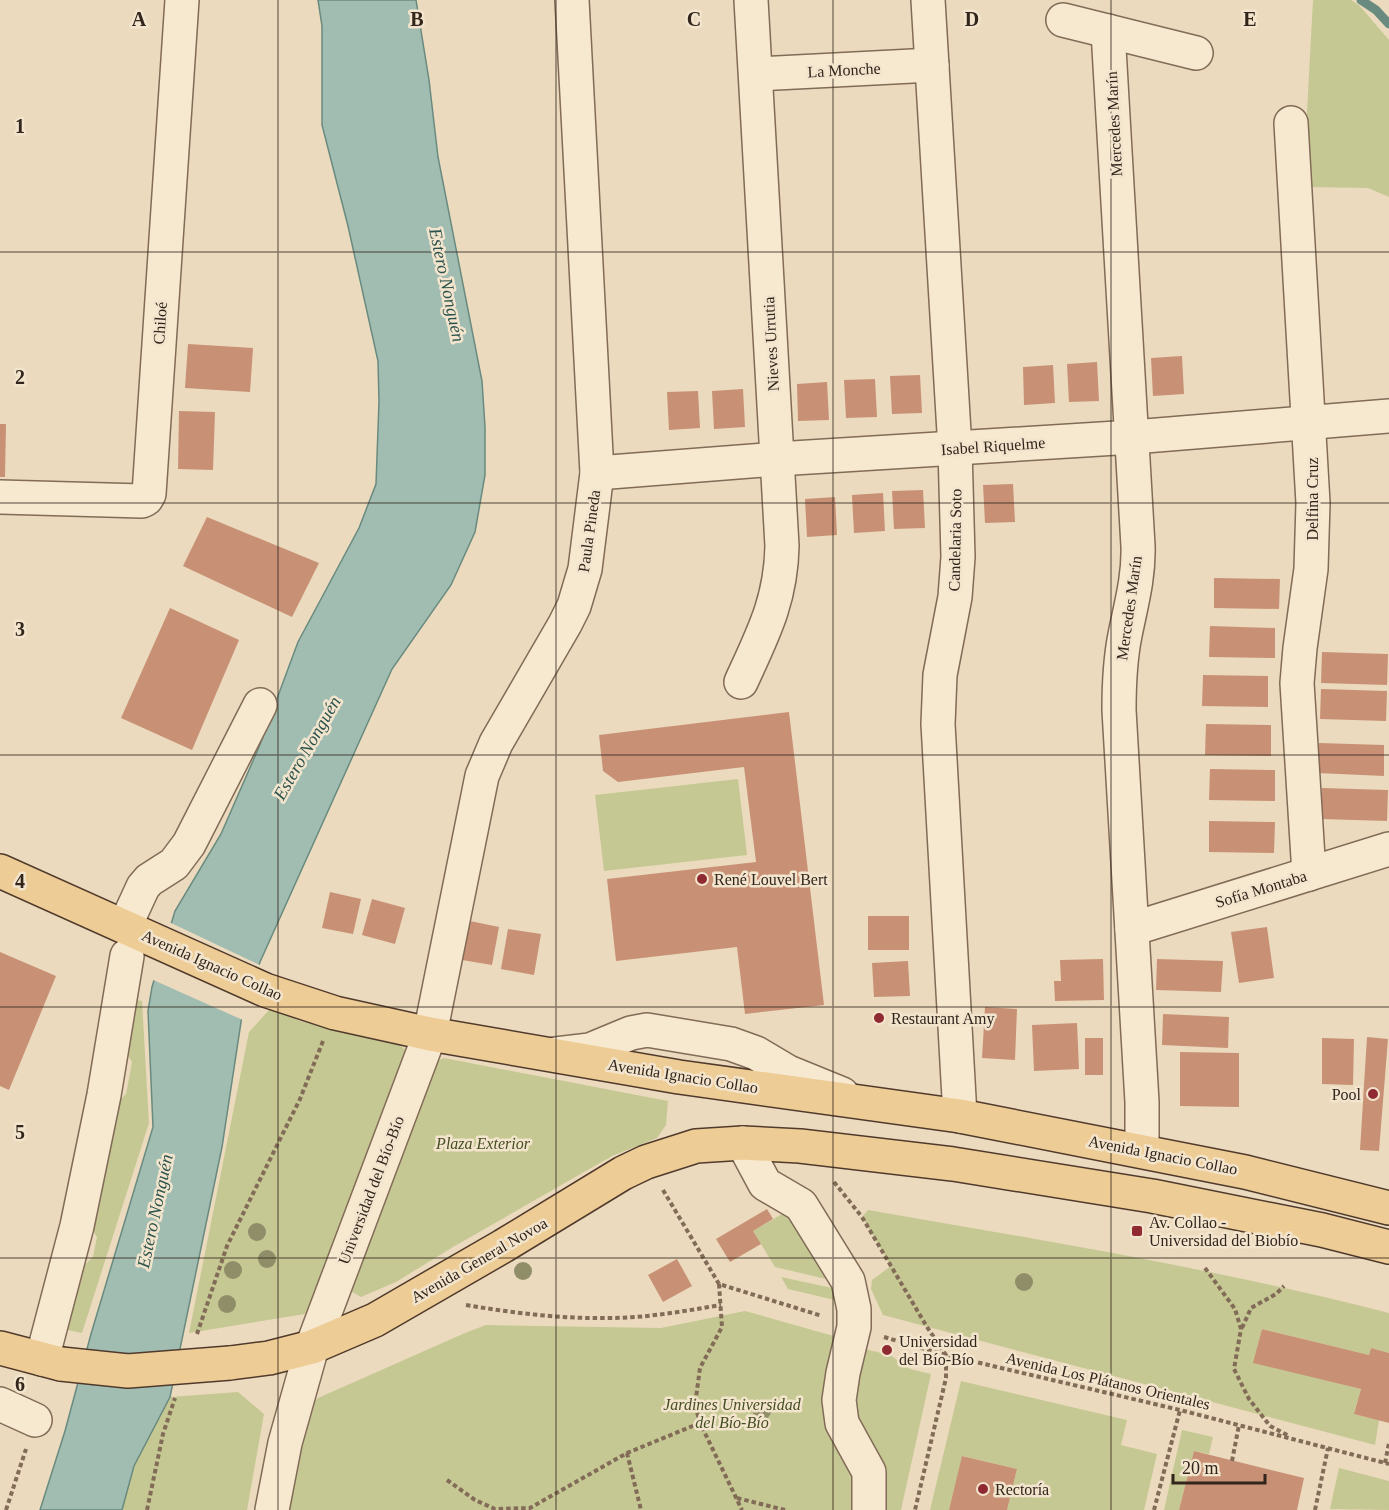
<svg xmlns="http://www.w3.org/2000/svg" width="1389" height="1510" font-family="Georgia,serif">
	<rect width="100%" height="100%" fill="#ebdabe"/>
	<g fill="#c6c893">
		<polygon points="1313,0 1351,0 1359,5 1389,40 1389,197 1368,188 1303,187"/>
		<polygon points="738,779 747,855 604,871 595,795"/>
		<polygon points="129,999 142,1001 149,1123 82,1333 68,1330 62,1321 74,1275 93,1257 97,1237 87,1221 112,1107 126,1094 132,1062 121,1043"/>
		<polygon points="270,1009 303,1022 400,1045 412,1056 318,1299 305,1314 189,1333 249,1032"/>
		<polygon points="444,1058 668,1101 666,1125 657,1138 612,1156 453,1247 396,1282 361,1297 352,1292 351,1285 432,1063"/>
		<path d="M868,1210C1042,1240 1217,1269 1389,1313V1353L1371,1348L1369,1355L1262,1329L1254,1362L1361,1389L1354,1414L1379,1420L1375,1445L883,1315L871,1289L872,1280L891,1266L862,1217Z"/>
		<polygon points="786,1212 826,1279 775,1267 753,1231"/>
		<polygon points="781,1277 832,1288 839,1301 788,1289"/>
		<polygon points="745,1311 844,1339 859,1510 285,1510 303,1412 318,1398 465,1333 486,1325 661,1328"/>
		<path d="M856,1347L890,1355L910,1369L931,1374L901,1510H885C889,1479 883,1463 869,1435C860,1419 849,1403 849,1384C849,1372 854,1359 856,1347Z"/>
		<polygon points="961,1381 1127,1420 1121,1445 1157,1454 1144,1510 1007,1510 1017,1469 963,1456 949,1510 930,1510"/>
		<polygon points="238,1392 264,1414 247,1510 122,1510 134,1466 170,1397"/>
		<polygon points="1182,1430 1213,1437 1209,1454 1194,1451 1179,1510 1164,1510"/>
		<polygon points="1339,1468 1389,1481 1389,1510 1330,1509"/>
	</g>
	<polygon fill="#a1bdb2" stroke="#698a7f" stroke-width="1.5" points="318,0 416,0 429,80 438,157 482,381 485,427 485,475 475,532 451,585 392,669 260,962 243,1009 222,1147 170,1397 134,1466 122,1510 40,1510 65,1431 91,1334 153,1127 148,1011 152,987 175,911 221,834 259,747 298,642 359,528 376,484 379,402 378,361 348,226 322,125 322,26"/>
	<polygon fill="#ebdabe" points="169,922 262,966 246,1010 245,1021 151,979"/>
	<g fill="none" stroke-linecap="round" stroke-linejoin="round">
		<polyline stroke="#698a7f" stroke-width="9" points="1361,0 1376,10 1389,24"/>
	</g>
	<g fill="#c89175">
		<polygon points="188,344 253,348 250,392 185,388"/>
		<polygon points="1182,356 1184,394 1153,396 1151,358"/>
		<polygon points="1097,362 1099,401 1069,402 1067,364"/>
		<polygon points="1053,365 1055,403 1024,405 1023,367"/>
		<polygon points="920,375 922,413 892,414 890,376"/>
		<polygon points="875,379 877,417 846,418 844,380"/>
		<polygon points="827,382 829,420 798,421 797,384"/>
		<polygon points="743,389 745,427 714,429 712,391"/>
		<polygon points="698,391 700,428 669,430 667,392"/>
		<polygon points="179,411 215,412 213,470 178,469"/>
		<polygon points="0,424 6,424 5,477 0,477"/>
		<polygon points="1013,484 1015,522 985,523 983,485"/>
		<polygon points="923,490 925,528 894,529 892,491"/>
		<polygon points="883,493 885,531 854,533 852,495"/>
		<polygon points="835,497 837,535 807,537 805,499"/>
		<polygon points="207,517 319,563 292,617 183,566"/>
		<polygon points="1214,578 1280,579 1279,609 1214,608"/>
		<polygon points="170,608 239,640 192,750 121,718"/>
		<polygon points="1210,626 1275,628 1275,658 1209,657"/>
		<polygon points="1322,652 1388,654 1387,685 1321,683"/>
		<polygon points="1203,675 1268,676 1268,707 1202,706"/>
		<polygon points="1321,689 1387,691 1386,721 1320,719"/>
		<polygon points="789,712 824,1005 745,1014 737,947 616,961 607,879 756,862 744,767 618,782 603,771 599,735"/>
		<polygon points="1206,724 1271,725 1271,756 1205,755"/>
		<polygon points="1319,743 1384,745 1384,776 1317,773"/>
		<polygon points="1210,769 1275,770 1275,801 1209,800"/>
		<polygon points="1322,788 1388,790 1387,821 1321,819"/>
		<polygon points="1209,821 1275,822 1274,853 1209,852"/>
		<polygon points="330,892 361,899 353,934 322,928"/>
		<polygon points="372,899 405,908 395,944 362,935"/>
		<rect x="868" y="916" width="41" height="34"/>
		<polygon points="470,921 499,927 492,965 462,960"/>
		<polygon points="1267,927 1274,978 1239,983 1231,932"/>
		<polygon points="508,929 541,934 534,975 501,969"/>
		<polygon points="0,952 56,976 9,1090 0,1086"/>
		<polygon points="1103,959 1104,1000 1055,1001 1054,981 1061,981 1060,960"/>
		<polygon points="1157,959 1223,961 1221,992 1156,990"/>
		<polygon points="908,961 910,996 874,997 872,963"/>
		<polygon points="985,1007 1017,1009 1015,1060 982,1058"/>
		<polygon points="1163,1014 1229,1017 1228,1048 1162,1045"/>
		<polygon points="1077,1023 1079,1069 1034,1071 1032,1025"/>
		<polygon points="1367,1037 1388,1039 1379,1151 1360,1150"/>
		<rect x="1085" y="1038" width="18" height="37"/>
		<polygon points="1322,1038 1354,1039 1353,1085 1322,1084"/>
		<polygon points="1180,1052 1239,1053 1239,1107 1180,1106"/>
		<polygon points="767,1209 773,1219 753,1231 761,1244 730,1262 716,1239"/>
		<polygon points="677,1259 692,1286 663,1302 648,1275"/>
		<polygon points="1262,1329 1369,1355 1371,1348 1389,1353 1389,1423 1354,1414 1361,1389 1253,1363"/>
		<polygon points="1194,1451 1304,1478 1297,1510 1179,1510"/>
		<polygon points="962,1456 1017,1469 1007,1510 949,1510"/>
	</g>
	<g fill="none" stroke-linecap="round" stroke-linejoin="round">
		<g stroke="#826b57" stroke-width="36">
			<g id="minor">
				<polyline points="928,0 955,449 958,557 955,597 940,675 938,724 960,1116"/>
				<polyline points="1063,20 1196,53"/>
				<path d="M1108,31L1138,546C1139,577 1131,605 1125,635C1120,660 1119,684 1119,710L1142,1102V1150"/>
				<polyline points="756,74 932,65"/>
				<polyline points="1291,123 1313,503 1311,569 1300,648 1297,683 1309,874"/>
				<polyline points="597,473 777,459 1133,437 1389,416"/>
				<polyline points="0,497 142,501 146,499 149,494 182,0"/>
				<path d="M741,682C763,634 781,600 782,546L751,0"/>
				<polyline points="125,926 143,887 149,880 174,864 189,844 260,705"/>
				<polyline points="1132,929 1389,849"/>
				<polyline points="556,1054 590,1050 631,1033 647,1030 731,1044 756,1053 788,1072 842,1094"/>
				<polyline points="743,1143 765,1184 801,1205 848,1281 854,1309 854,1327 843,1373 839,1400 842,1423 869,1472 869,1510"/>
				<polyline points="42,1359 77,1226 104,1095 127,956"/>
				<polyline points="0,1404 35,1420"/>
				<polyline points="272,1510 285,1443 312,1347 430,1034 482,776 496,743 565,624 574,606 585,569 597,473 572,0"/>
			</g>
		</g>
		<g stroke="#503a2c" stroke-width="36">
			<g id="major">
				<polyline points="0,871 265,990 335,1013 430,1034 679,1077 960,1116 1245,1172 1389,1208"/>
				<polyline points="0,1348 61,1364"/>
				<polyline points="230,1363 269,1358 312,1347 375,1320 503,1246 623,1173 646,1162 696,1146 743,1143 800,1146 953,1164 1152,1196 1322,1230 1389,1247"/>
			</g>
		</g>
		<g stroke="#826b57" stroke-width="4" stroke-dasharray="4.5 3" stroke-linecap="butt">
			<polyline points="834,1182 862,1217 927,1327 946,1355 946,1378 915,1510"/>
			<polyline points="663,1190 719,1284 822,1316"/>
			<polyline points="1205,1268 1235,1309 1241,1329 1234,1369 1249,1399 1270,1426 1289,1436"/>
			<polyline points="719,1284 722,1327 700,1368 695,1405 700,1423 742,1510"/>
			<path d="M466,1305C514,1313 561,1319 610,1318C647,1318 684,1311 721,1305"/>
			<polyline points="1242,1328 1251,1308 1276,1294 1284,1286"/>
			<polyline points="197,1334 227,1246 300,1099 323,1041"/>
			<polyline points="884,1337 946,1355 1180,1410 1389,1464"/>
			<polyline points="627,1453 641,1510"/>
			<polyline points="1232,1461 1239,1425"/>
			<polyline points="1385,1463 1389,1443"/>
			<polyline points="447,1480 475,1500 495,1509 530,1508 627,1453 700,1423"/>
			<polyline points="737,1498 785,1510"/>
			<polyline points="6,1510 26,1449"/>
			<polyline points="147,1510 163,1434 175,1398"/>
			<polyline points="1154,1510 1180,1410"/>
			<polyline points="1315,1510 1328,1448"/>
		</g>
		<use href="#minor" stroke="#f7e8d0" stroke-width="33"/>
		<use href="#major" stroke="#eecc95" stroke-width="33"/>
		<g stroke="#503a2c" stroke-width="36" stroke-linecap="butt">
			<polyline id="major-bridge" points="61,1364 128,1371 230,1363"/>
		</g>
		<use href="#major-bridge" stroke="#eecc95" stroke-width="33"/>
	</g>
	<g fill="#908d69">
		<circle cx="257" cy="1232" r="9"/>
		<circle cx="267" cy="1259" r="9"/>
		<circle cx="233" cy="1270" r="9"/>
		<circle cx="523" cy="1271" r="9"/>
		<circle cx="1024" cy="1282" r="9"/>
		<circle cx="227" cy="1304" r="9"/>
		<circle cx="762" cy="1411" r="9"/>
	</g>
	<path fill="none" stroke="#32251c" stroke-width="1.5" stroke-opacity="0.55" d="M278,0V1510M556,0V1510M833,0V1510M1111,0V1510M0,252H1389M0,503H1389M0,755H1389M0,1007H1389M0,1258H1389"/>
	<g fill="#8f2a33" stroke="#f3e5cd" stroke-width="2">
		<circle cx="702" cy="879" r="6"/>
		<circle cx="879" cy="1018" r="6"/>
		<circle cx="1373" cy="1094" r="6"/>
		<rect x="1131" y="1225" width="12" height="12" rx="3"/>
		<circle cx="887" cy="1350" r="6"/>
		<circle cx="983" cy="1489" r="6"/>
	</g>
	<g text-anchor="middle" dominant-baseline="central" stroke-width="5" stroke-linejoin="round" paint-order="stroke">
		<g font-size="16" fill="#32251c" stroke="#f3e5cd">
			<text transform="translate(844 70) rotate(-3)">La Monche</text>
			<text transform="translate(1114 124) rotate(-93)">Mercedes Marín</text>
			<text transform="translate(160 323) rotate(-86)">Chiloé</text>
			<text transform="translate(771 344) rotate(-93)">Nieves Urrutia</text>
			<text transform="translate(993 446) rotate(-4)">Isabel Riquelme</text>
			<text transform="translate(1312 499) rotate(-90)">Delfina Cruz</text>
			<text transform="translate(589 531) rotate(-82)">Paula Pineda</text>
			<text transform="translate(955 540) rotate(-89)">Candelaria Soto</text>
			<text transform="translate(1129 608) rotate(-82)">Mercedes Marín</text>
			<text transform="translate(1261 889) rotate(-17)">Sofía Montaba</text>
			<text transform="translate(212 965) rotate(24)">Avenida Ignacio Collao</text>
			<text transform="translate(683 1076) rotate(9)">Avenida Ignacio Collao</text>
			<text transform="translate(1163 1155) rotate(11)">Avenida Ignacio Collao</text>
			<text transform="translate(371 1190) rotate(-69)">Universidad del Bío-Bío</text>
			<text transform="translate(479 1260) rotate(-30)">Avenida General Novoa</text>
			<text transform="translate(1108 1381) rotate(13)">Avenida Los Plátanos Orientales</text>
		</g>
		<g font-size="16" fill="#32251c" stroke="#f3e5cd" text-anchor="start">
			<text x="714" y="879">René Louvel Bert</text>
			<text x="891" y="1018">Restaurant Amy</text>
			<text x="1361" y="1094" text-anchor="end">Pool</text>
			<text x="1149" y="1222">Av. Collao -<tspan x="1149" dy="18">Universidad del Biobío</tspan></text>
			<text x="899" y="1341">Universidad<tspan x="899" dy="18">del Bío-Bío</tspan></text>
			<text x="995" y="1489">Rectoría</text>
		</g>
		<g font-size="16" font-style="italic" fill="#464e23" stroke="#f3e5cd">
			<text x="483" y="1143">Plaza Exterior</text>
			<text x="732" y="1404">Jardines Universidad<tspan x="732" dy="18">del Bío-Bío</tspan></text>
		</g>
		<g font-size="18" font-style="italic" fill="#2b524c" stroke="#f3e5cd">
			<text transform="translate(447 285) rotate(78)">Estero Nonguén</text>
			<text transform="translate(307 748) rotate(-60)">Estero Nonguén</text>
			<text transform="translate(155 1211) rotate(-78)">Estero Nonguén</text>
		</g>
	</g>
	<g font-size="20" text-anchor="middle" font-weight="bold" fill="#32251c" stroke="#f3e5cd" stroke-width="5" stroke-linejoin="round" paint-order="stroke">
		<text x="139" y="26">A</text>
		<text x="417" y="26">B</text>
		<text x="694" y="26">C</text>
		<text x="972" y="26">D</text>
		<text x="1250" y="26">E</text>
		<text x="20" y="133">1</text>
		<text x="20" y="384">2</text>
		<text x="20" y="636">3</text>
		<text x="20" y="888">4</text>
		<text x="20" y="1139">5</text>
		<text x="20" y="1391">6</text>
	</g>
	<path d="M1173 1474v9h92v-9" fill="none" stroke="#32251c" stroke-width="3"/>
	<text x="1182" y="1474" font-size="18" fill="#32251c" stroke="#f3e5cd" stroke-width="4.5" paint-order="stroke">20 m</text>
</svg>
